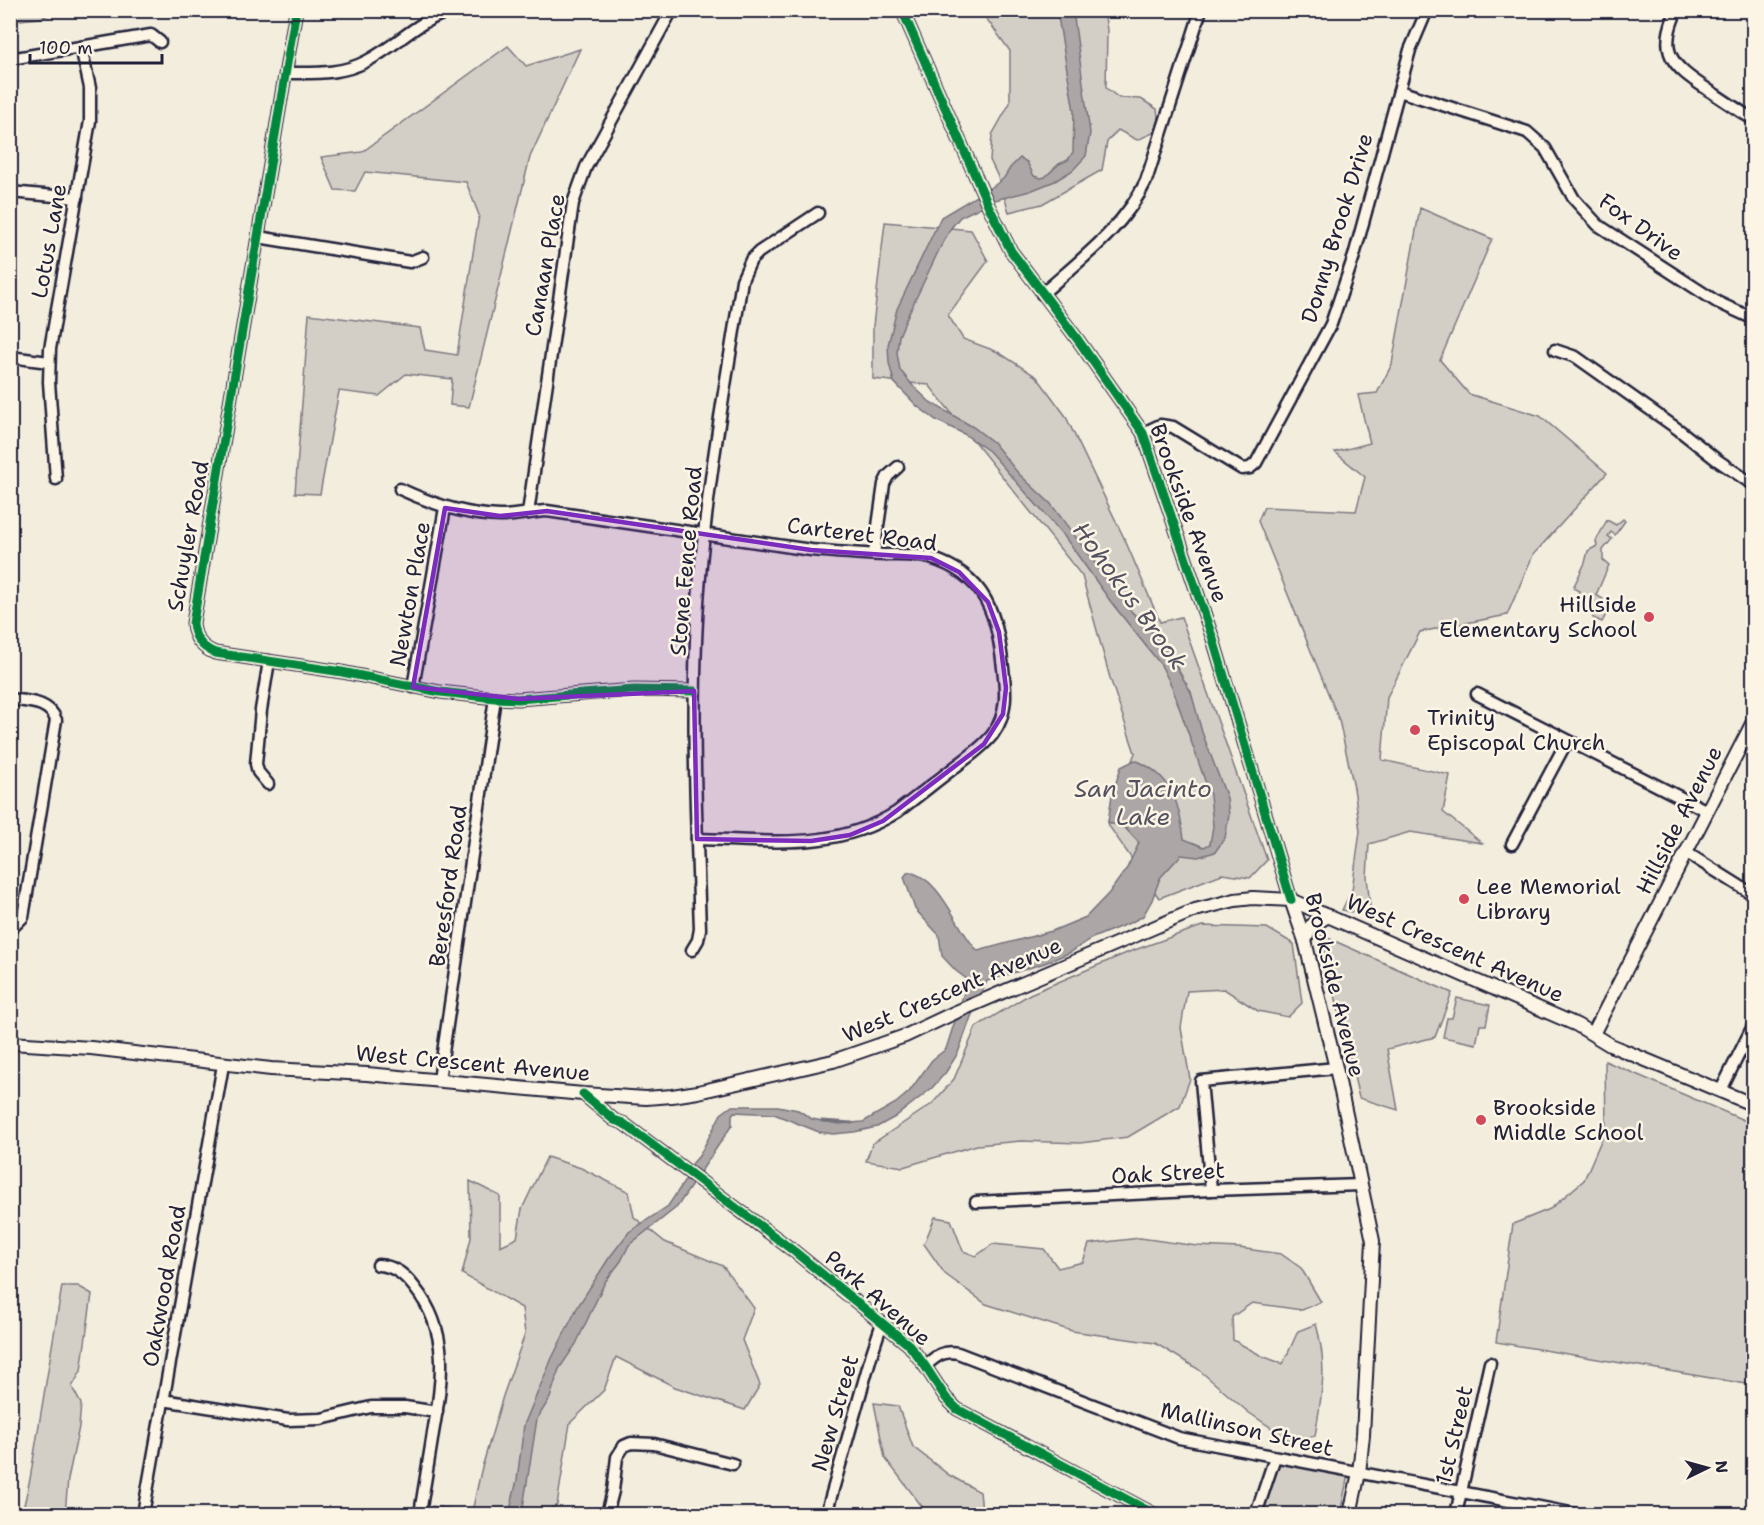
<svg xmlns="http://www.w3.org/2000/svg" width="1764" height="1525" font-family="'Shantell Sans',sans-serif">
	<rect width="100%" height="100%" fill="#f3edde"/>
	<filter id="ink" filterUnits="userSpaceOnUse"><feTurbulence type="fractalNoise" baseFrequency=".0167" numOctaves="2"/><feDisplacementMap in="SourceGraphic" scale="12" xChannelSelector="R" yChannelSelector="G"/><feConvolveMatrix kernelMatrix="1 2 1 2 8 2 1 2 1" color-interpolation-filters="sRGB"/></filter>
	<g filter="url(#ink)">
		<g fill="#d4cfc6" stroke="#7b7880" stroke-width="1.5">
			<polygon points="11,10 59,10 59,11 40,18 11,21"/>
			<polygon points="989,11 1104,11 1107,30 1106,88 1119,98 1141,99 1157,109 1160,130 1137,140 1118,130 1107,142 1102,170 1042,204 1009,212 998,177 990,160 992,135 1010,103 1010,51 986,18"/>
			<polygon points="508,46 526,66 580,49 530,157 469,407 450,405 452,379 406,374 379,396 339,391 320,494 295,493 309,314 420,328 425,350 457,355 479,215 466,182 365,172 355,191 335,190 321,157 362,152"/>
			<polygon points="1420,208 1492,239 1440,360 1469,394 1540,416 1607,473 1533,555 1507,615 1420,632 1387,697 1382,760 1450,775 1443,812 1482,843 1410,832 1369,844 1367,877 1371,916 1342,910 1352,890 1360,831 1354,788 1339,720 1258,521 1264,507 1356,511 1365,477 1335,452 1370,443 1358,395 1377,393 1392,364"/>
			<polygon points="885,222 971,230 988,261 948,315 963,339 998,352 1037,377 1065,415 1125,540 1160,622 1181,617 1267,860 1250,878 1222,874 1159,898 1109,826 1108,822 1135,753 1110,678 1082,576 929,385 873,379 873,326"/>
			<polygon points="1623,519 1625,521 1615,535 1611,532 1608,536 1612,539 1603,550 1603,560 1609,565 1596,595 1603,599 1601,603 1610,607 1602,622 1593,618 1588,603 1577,596 1579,591 1573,588 1585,563 1588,551 1597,546 1596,541 1607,520 1616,525"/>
			<polygon points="1202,926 1267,928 1294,944 1302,1003 1288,1017 1258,1011 1224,989 1187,991 1181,1028 1190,1079 1180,1106 1128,1137 1080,1143 1021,1141 977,1145 903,1167 866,1161 872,1144 932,1104 954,1079 976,1027 1030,994 1129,952"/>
			<polygon points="1321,935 1452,993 1435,1037 1387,1049 1398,1110 1359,1098"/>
			<polygon points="1457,998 1490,1005 1486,1025 1480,1025 1476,1044 1443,1037 1447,1018 1452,1018"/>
			<polygon points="1605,1061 1753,1124 1753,1385 1496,1342 1513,1224 1550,1209 1584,1180 1606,1129"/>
			<polygon points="547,1157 581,1168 629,1192 634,1217 665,1242 723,1266 754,1308 742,1340 760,1385 745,1410 675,1387 616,1357 604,1390 570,1423 557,1505 540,1514 431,1514 432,1506 472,1512 481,1471 503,1396 525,1334 522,1308 462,1274 471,1238 470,1181 500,1196 500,1246 517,1238 522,1209"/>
			<path d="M935,1217L951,1220L963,1251L976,1256L993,1244L1044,1249L1058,1268L1083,1262L1089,1244L1140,1238L1197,1246L1239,1248L1281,1254L1301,1268L1321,1302L1302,1310L1252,1303L1232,1317L1233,1340L1262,1356L1283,1364L1298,1331L1316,1324C1328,1366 1322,1393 1315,1436L1289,1440L1248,1412L1198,1369L1155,1343L1072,1331L986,1304L945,1274L924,1244Z"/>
			<polygon points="62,1286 78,1286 92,1294 81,1371 72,1387 81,1404 79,1427 68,1479 65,1514 22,1514 30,1479"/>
			<polygon points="874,1403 898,1406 913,1447 949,1475 980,1492 982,1511 985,1514 927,1513 885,1458"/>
			<polygon points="1277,1463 1348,1475 1340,1514 1260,1514"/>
		</g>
		<path fill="#aca7a6" stroke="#75727b" stroke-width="1.5" d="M1057,11H1073L1090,133L1086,156L1073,170L1055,181L1030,191L995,200L960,217L951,228L938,252L907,317L899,336L897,353L900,370L913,386L930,402L973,427L993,442L1018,473L1051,504L1130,610L1162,642L1173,661L1191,692L1202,732L1227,798L1229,815L1225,838L1215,852L1198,857L1181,855L1160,878L1152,900L1143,916L1132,922L1090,939L1071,952L1045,963L987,981L971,1017L958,1053L946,1072L932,1088L895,1117L877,1127L854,1132L833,1134L819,1132L774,1114L734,1112L732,1115V1125L677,1207L629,1245L621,1261L605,1282L576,1344L559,1369L550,1398L537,1419L522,1514H509L517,1480L524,1425L552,1358L578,1306L609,1258L629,1232L668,1206L686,1179L692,1164L699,1156L721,1114L732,1106H778L798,1110L812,1119L839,1124L863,1122L896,1103L909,1092L932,1060L946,1049L968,980L956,971L942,956L939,935L915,909L904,877L908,872C941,876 957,931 978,951L1052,931L1086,917L1109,893L1127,868L1139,843L1126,829L1108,822L1112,795L1121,767L1135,760C1172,775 1179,802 1184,839L1204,847L1210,844L1213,826L1210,795L1172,687L1161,665L1111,602L1064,536L989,451L964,434L936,420L917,406L894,382L889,363L888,345L897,309L941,217L995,185L1004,178L1010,168L1020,158L1027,162L1034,176L1041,178L1045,177L1059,164L1068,160L1073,152L1074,111Z"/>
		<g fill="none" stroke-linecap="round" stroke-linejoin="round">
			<polyline stroke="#75727b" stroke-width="3" points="822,1121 852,1123"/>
			<g stroke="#22223b" stroke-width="15">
				<g id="minor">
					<path d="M296,10L193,623C194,638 201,647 215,653L342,672L440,692L495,698L518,699L634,690L694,691"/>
					<polyline points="902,10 989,207 1011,251 1078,340 1143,433 1213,639 1291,900"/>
					<path d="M1677,10C1657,52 1672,66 1707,89C1722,99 1738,110 1754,120"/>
					<polyline points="10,59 151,35 160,42"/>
					<path d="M286,73C314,73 341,75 367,61C400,44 416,20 455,10"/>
					<polyline points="1399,91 1527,132 1545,148 1574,199 1598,225 1717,302 1754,319"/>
					<polyline points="10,192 77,198"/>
					<polyline points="258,237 410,262 423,257"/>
					<path d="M1042,294C1080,260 1124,228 1146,181L1201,10"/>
					<polyline points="1555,350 1576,357 1679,430 1717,460 1754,485"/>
					<polyline points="10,357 49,362"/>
					<polyline points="1143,433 1160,425 1173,427 1242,469 1250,468 1256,463 1331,324 1354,256 1410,50 1427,10"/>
					<polyline points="56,479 49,382 50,349 90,121 90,88 81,47"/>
					<path d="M400,489C432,504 464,515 500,516C516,516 531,512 547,511L811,550C836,552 860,554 885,555C899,555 916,554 930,558C987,575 997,616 1003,668C1006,691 1008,713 993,734C984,746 971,755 959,764C938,780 918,796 897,812C834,852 769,840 697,839"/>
					<polyline points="528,513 573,203 586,167 672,10"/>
					<polyline points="874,554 884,484 888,476 898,467"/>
					<polyline points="413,687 445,508"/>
					<polyline points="1477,694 1707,811"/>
					<path d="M10,699C28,702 49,701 56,720L23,917L12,928"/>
					<polyline points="268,784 258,772 256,764 261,710 269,661"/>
					<polyline points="1512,844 1567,741"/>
					<polyline points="1687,853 1754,895"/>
					<path d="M692,950L698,940L700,929C696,811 690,694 700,576C708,477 727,378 742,280L751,260L759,252L818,213"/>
					<polyline points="439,1080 495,698"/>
					<polyline points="1721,1090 1754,1024"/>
					<polyline points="583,1094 614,1120 623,1123 795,1252 909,1345 925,1366 946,1398 957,1409 1154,1514"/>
					<polyline points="1211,1190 1201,1081 1336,1068"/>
					<polyline points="976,1202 1211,1190 1361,1185"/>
					<path d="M378,1265C395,1266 405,1275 415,1288C451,1333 442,1381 433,1433C429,1460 424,1487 420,1514"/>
					<path d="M925,1366C936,1356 943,1350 958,1353L1179,1438L1576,1514"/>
					<polyline points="163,1400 288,1420 321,1419 371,1407 405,1407 437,1412"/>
					<polyline points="143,1514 223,1065"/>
					<polyline points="607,1514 613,1491 617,1457 624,1446 631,1443 654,1444 733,1464"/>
					<polyline points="826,1514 872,1353 882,1323"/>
					<polyline points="1256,1514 1275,1457"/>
					<polyline points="1456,1514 1490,1363"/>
				</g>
			</g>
			<g stroke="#22223b" stroke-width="16">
				<g id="major">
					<polyline points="1291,900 1305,941 1336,1068 1373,1241 1363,1435 1359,1473 1350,1514"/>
					<polyline points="1305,941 1311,926 1328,916"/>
					<polyline points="1593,1034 1754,720"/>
					<polyline points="10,1043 91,1048 271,1069 367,1074 583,1094 646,1098 672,1096 698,1092 833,1061 905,1036 956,1012 1195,910 1235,900 1253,898 1291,900 1577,1025 1610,1045 1754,1105"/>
				</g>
			</g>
			<use href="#minor" stroke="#fcf5e5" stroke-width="10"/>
			<use href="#major" stroke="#fcf5e5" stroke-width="12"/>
			<g stroke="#fcf5e5" stroke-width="13">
				<g id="cycleway">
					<path d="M296,10L193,623C194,638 201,647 215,653L342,672L440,692L495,698L518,699L634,690L694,691"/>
					<polyline points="902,10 989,207 1011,251 1078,340 1143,433 1213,639 1291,900"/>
					<polyline points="583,1094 614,1120 623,1123 795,1252 909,1345 925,1366 946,1398 957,1409 1154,1514"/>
				</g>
			</g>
			<use href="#cycleway" stroke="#00873e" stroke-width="9"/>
		</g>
	</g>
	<path fill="#7b2cbf" fill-opacity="0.2" stroke="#7b2cbf" stroke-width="4.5" stroke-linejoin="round" d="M445,508L500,516L547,511L811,550L931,558L959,572L988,602L999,632L1006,688L1003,714L984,744L883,821L850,835L811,841L697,839L694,691L518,699L413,687Z"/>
	<g fill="#d1495b" stroke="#fcf5e5" stroke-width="2">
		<circle cx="1649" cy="617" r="6"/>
		<circle cx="1415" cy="730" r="6"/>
		<circle cx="1464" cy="899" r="6"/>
		<circle cx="1481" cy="1120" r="6"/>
	</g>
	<g text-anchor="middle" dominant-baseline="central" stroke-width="5" stroke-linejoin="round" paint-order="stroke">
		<g font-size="22" fill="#22223b" stroke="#fcf5e5">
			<text transform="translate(1641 227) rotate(36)">Fox Drive</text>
			<text transform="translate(1337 228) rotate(-73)">Donny Brook Drive</text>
			<text transform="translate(49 241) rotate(-80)">Lotus Lane</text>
			<text transform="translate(545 265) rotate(-80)">Canaan Place</text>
			<text transform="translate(1189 513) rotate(70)">Brookside Avenue</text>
			<text transform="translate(862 534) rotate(7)">Carteret Road</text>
			<text transform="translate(188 536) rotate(-80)">Schuyler Road</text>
			<text transform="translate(686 561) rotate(-85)">Stone Fence Road</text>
			<text transform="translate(410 594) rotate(-80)">Newton Place</text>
			<text transform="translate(1679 820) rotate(-63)">Hillside Avenue</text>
			<text transform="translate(448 886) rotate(-82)">Beresford Road</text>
			<text transform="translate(1455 948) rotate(24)">West Crescent Avenue</text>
			<text transform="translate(1335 985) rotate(76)">Brookside Avenue</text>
			<text transform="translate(952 990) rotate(-23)">West Crescent Avenue</text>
			<text transform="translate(473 1063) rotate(5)">West Crescent Avenue</text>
			<text transform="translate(1168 1173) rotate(-3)">Oak Street</text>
			<text transform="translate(164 1286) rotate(-80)">Oakwood Road</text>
			<text transform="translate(878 1298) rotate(41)">Park Avenue</text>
			<text transform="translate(835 1413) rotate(-74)">New Street</text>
			<text transform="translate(1247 1429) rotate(13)">Mallinson Street</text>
			<text transform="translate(1454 1435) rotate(-77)">1st Street</text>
		</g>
		<g font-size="22" fill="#22223b" stroke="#fcf5e5" text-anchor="start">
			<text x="1637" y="604" text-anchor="end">Hillside<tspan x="1637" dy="25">Elementary School</tspan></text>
			<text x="1427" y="717">Trinity<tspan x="1427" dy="25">Episcopal Church</tspan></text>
			<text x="1476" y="886">Lee Memorial<tspan x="1476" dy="25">Library</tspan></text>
			<text x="1493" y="1107">Brookside<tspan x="1493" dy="25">Middle School</tspan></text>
		</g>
		<g font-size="24" font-style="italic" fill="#525160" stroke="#fcf5e5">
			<text transform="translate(1130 596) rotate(54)">Hohokus Brook</text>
			<text x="1143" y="789">San Jacinto<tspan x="1143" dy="28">Lake</tspan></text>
		</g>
	</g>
	<rect width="1764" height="1525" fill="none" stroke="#fcf5e5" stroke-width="36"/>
	<rect x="18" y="18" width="1728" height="1489" fill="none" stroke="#22223b" stroke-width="2" filter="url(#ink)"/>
	<g transform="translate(1707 1468) rotate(85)" stroke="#fcf5e5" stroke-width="4.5" paint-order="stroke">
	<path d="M0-4.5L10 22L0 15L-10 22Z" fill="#22223b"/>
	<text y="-9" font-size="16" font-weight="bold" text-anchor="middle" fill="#22223b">N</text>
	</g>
	<path d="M30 54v9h132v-9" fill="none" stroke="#22223b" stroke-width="3"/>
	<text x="39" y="54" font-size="18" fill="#22223b" stroke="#fcf5e5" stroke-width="4.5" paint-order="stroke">100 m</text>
</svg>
